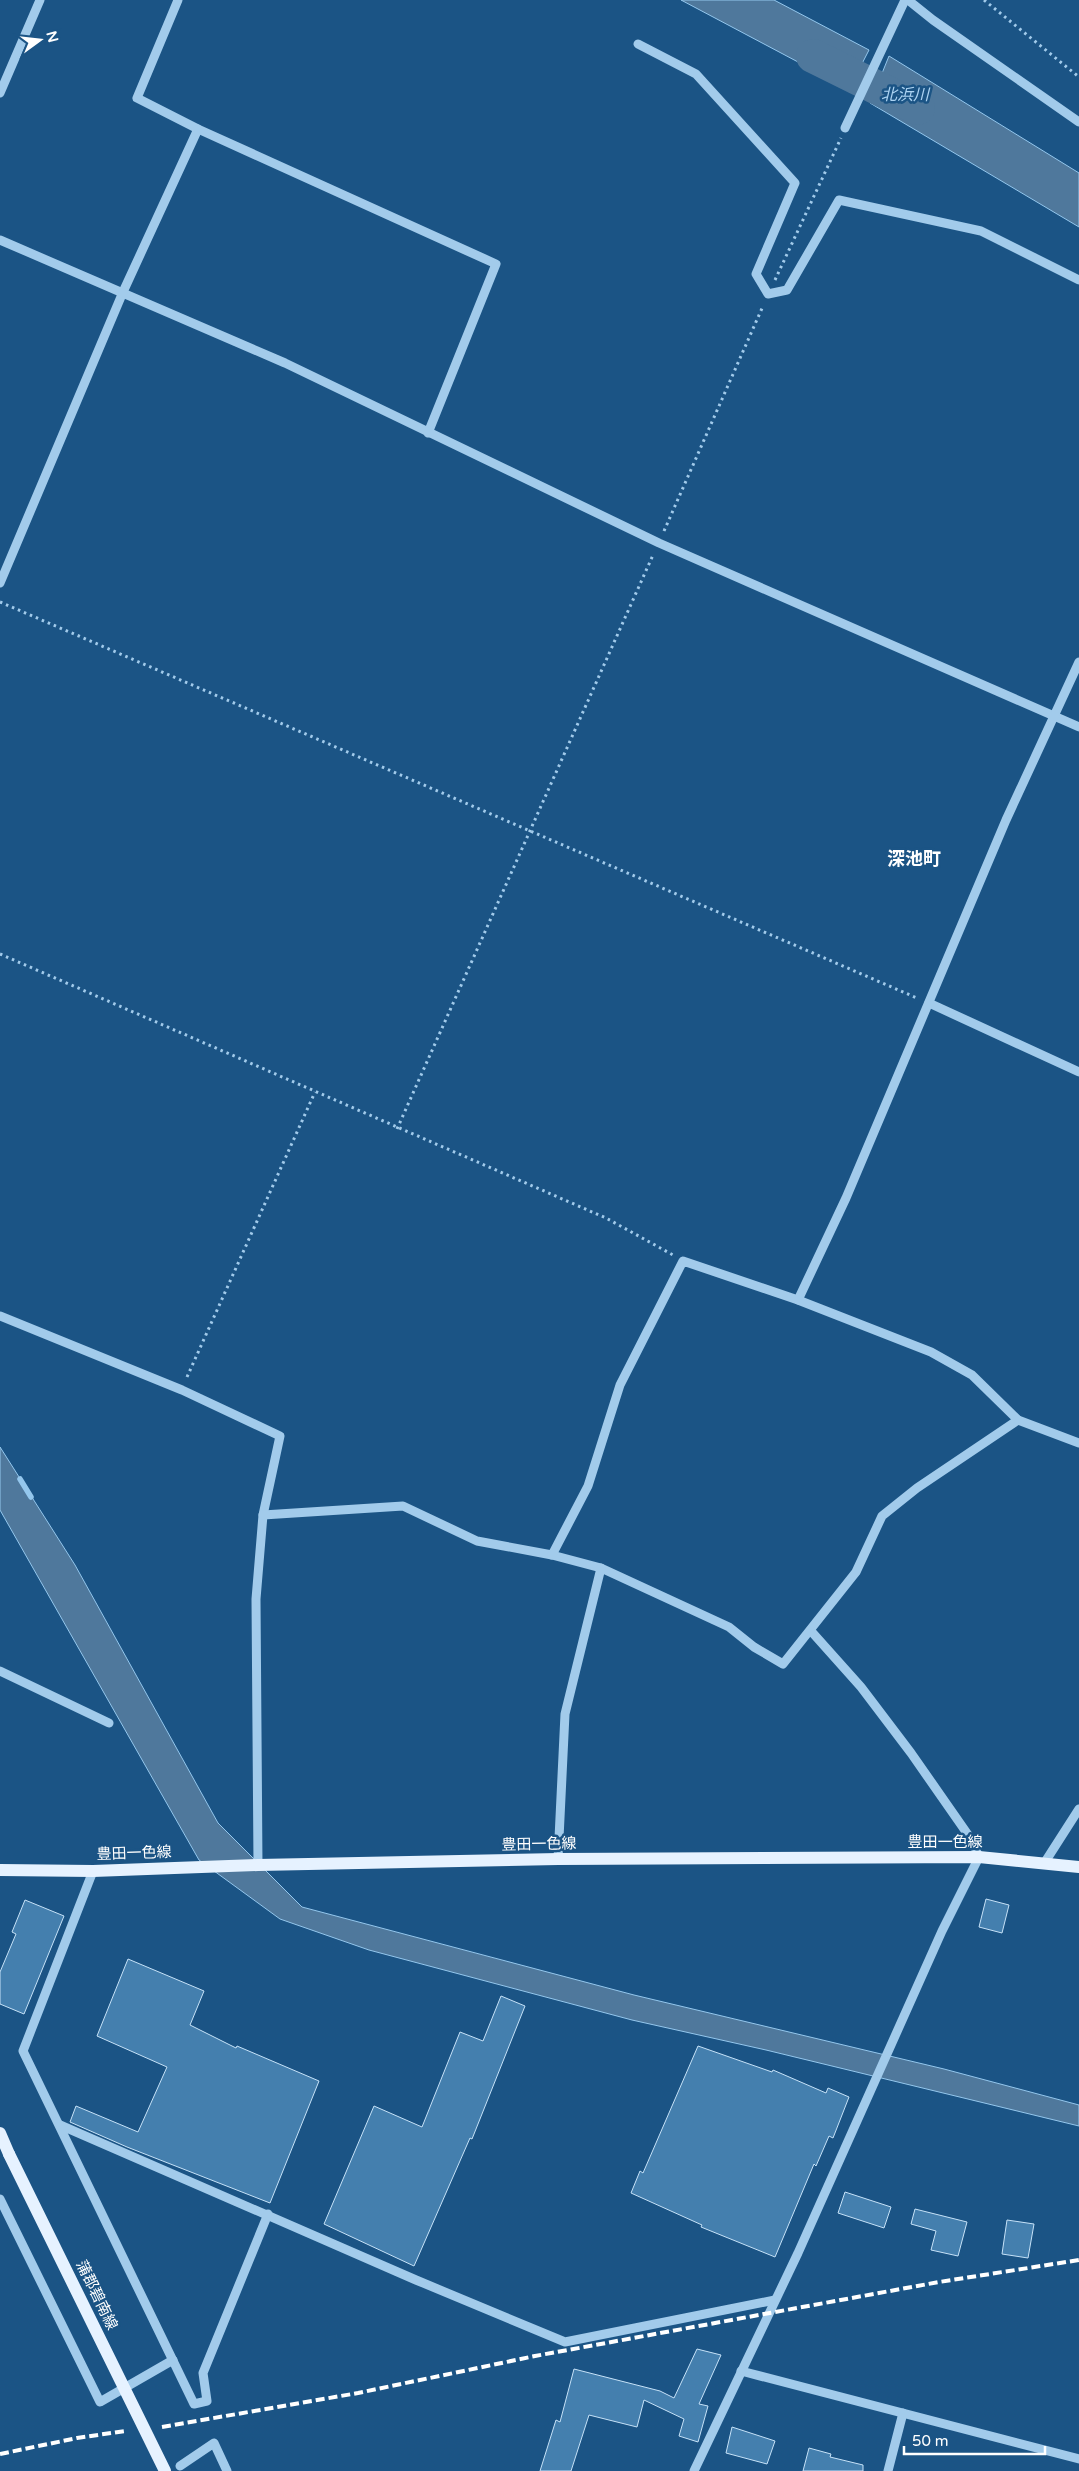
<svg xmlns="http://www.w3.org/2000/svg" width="1079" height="2471" font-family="'Varela Round','Noto Sans JP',sans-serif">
	<rect width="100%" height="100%" fill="#1b5485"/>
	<g fill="#4f789c" stroke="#94c7ed">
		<polygon points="681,0 774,0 869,50 849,89"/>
		<polygon points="889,56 1079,173 1079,227 870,103"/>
		<polygon points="0,1447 75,1565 218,1823 302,1907 634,1995 944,2069 1079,2105 1079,2126 766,2050 632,2020 369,1950 280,1919 199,1860 0,1510"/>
	</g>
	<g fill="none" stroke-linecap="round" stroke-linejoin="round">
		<polyline stroke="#94c7ed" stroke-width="5.5" points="20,1479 31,1497"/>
		<polyline stroke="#4f789c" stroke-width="34" points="813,56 918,108"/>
	</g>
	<g fill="#447fae" stroke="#c6e2f8">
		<polygon points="986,1899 1009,1905 1002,1933 979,1927"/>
		<polygon points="25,1900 64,1916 24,2014 0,2004 0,1972 16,1934 12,1932"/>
		<polygon points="128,1959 204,1991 190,2025 236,2048 237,2046 319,2081 270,2203 127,2147 70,2122 76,2106 138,2132 167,2067 97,2036"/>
		<polygon points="501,1996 525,2006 472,2139 470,2138 414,2266 324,2224 374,2106 422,2127 460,2032 483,2041"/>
		<polygon points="698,2046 772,2072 773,2070 826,2093 828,2088 849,2097 833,2138 829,2136 816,2166 814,2164 775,2257 701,2227 702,2225 631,2193 640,2171 643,2173"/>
		<polygon points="845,2192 891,2207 884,2228 838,2213"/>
		<polygon points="915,2209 967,2222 958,2256 931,2250 936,2231 911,2224"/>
		<polygon points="1007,2220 1034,2224 1028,2258 1002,2254"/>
		<polygon points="697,2349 721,2355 699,2404 708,2406 698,2442 679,2436 684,2419 644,2400 637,2427 589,2415 571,2471 540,2471 556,2420 560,2422 574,2369 660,2391 674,2398"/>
		<polygon points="732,2427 775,2441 767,2464 726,2453"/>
		<polygon points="809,2448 831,2454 830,2457 863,2465 863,2471 803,2471"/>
	</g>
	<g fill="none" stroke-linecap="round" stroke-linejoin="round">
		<g stroke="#a2cbeb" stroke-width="3" stroke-dasharray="2.5 4" stroke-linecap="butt">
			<polyline points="984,0 1079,77"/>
			<polyline points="775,280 841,138"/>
			<polyline points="664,531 763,306"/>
			<polyline points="0,602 917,998"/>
			<polyline points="0,954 606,1218 673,1255"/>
			<polyline points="397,1129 653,555"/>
			<polyline points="187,1377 315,1092"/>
		</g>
		<g stroke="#a2cbeb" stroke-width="9">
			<polyline points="178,0 137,98 198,129 496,264 428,433"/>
			<polyline points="908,0 933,20 1079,122"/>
			<polyline points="638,44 696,74 795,183 756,274 768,294 787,290 839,200 981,231 1079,280"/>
			<polyline points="0,93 40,0"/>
			<polyline points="845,128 905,0"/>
			<polyline points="0,240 285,363 659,543 1079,727"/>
			<polyline points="0,583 123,292 198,129"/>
			<polyline points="929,1003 1079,1072"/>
			<polyline points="798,1300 846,1198 1006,820 1079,662"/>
			<polyline points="0,1316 182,1390 280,1436 263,1515 256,1599 258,1865"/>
			<polyline points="263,1515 403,1506 477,1541 552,1555 601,1568 729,1627 754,1647 783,1664 856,1572 882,1516 917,1488 1018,1420"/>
			<polyline points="552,1555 588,1486 620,1385 683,1261 798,1300 931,1352 972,1375 1018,1420 1079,1443"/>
			<polyline points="0,1671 109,1723"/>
			<polyline points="558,1859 565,1714 601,1568"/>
			<polyline points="1045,1862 1079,1809"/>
			<polyline points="93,1871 23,2051 194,2404 207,2401 203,2373 268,2214"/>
			<polyline points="60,2125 416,2280 565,2342 775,2300"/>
			<polyline points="0,2199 100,2402 173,2360"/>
			<polyline points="741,2371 1079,2459"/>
			<polyline points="180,2466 214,2443 227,2471"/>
			<polyline points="694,2471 798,2253 942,1931 979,1857 971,1839 911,1753 861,1687 811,1631"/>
			<polyline points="888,2471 903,2413"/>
		</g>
		<g stroke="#e6f2ff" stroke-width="12">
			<polyline points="0,1870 93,1871 258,1865 558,1859 979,1857 1079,1867"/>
			<polyline points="0,2133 9,2154"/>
		</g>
		<g stroke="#fff" stroke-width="4" stroke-dasharray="9 4" stroke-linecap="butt">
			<polyline points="162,2427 358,2393 535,2356 939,2282 1079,2260"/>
			<polyline points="0,2454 77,2438 125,2431"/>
		</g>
		<polyline stroke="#e6f2ff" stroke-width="12" points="9,2154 165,2471"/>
	</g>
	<g text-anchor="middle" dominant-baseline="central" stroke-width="5" stroke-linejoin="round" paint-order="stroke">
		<g font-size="15" fill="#fff" stroke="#1b5485">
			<text x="945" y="1842">豊田一色線</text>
			<text transform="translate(539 1844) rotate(-1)">豊田一色線</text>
			<text transform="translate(134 1853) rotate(-2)">豊田一色線</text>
			<text transform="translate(97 2295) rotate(64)">蒲郡碧南線</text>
		</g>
		<g font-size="16" font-style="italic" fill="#add4f3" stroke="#1b5485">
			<text x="905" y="95">北浜川</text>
		</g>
		<g font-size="18" font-weight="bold" fill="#fff" stroke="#1b5485">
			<text x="914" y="859">深池町</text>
		</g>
	</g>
	<g transform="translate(40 40) rotate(75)" stroke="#1b5485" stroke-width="4" paint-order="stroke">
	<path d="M0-4L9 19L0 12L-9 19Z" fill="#ffffff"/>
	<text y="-8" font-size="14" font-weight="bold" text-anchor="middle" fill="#ffffff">N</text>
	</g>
	<path d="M904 2446v8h141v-8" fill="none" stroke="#ffffff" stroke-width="2.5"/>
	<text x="912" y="2446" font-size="15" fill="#ffffff" stroke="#1b5485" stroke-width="4" paint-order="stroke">50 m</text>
</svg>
